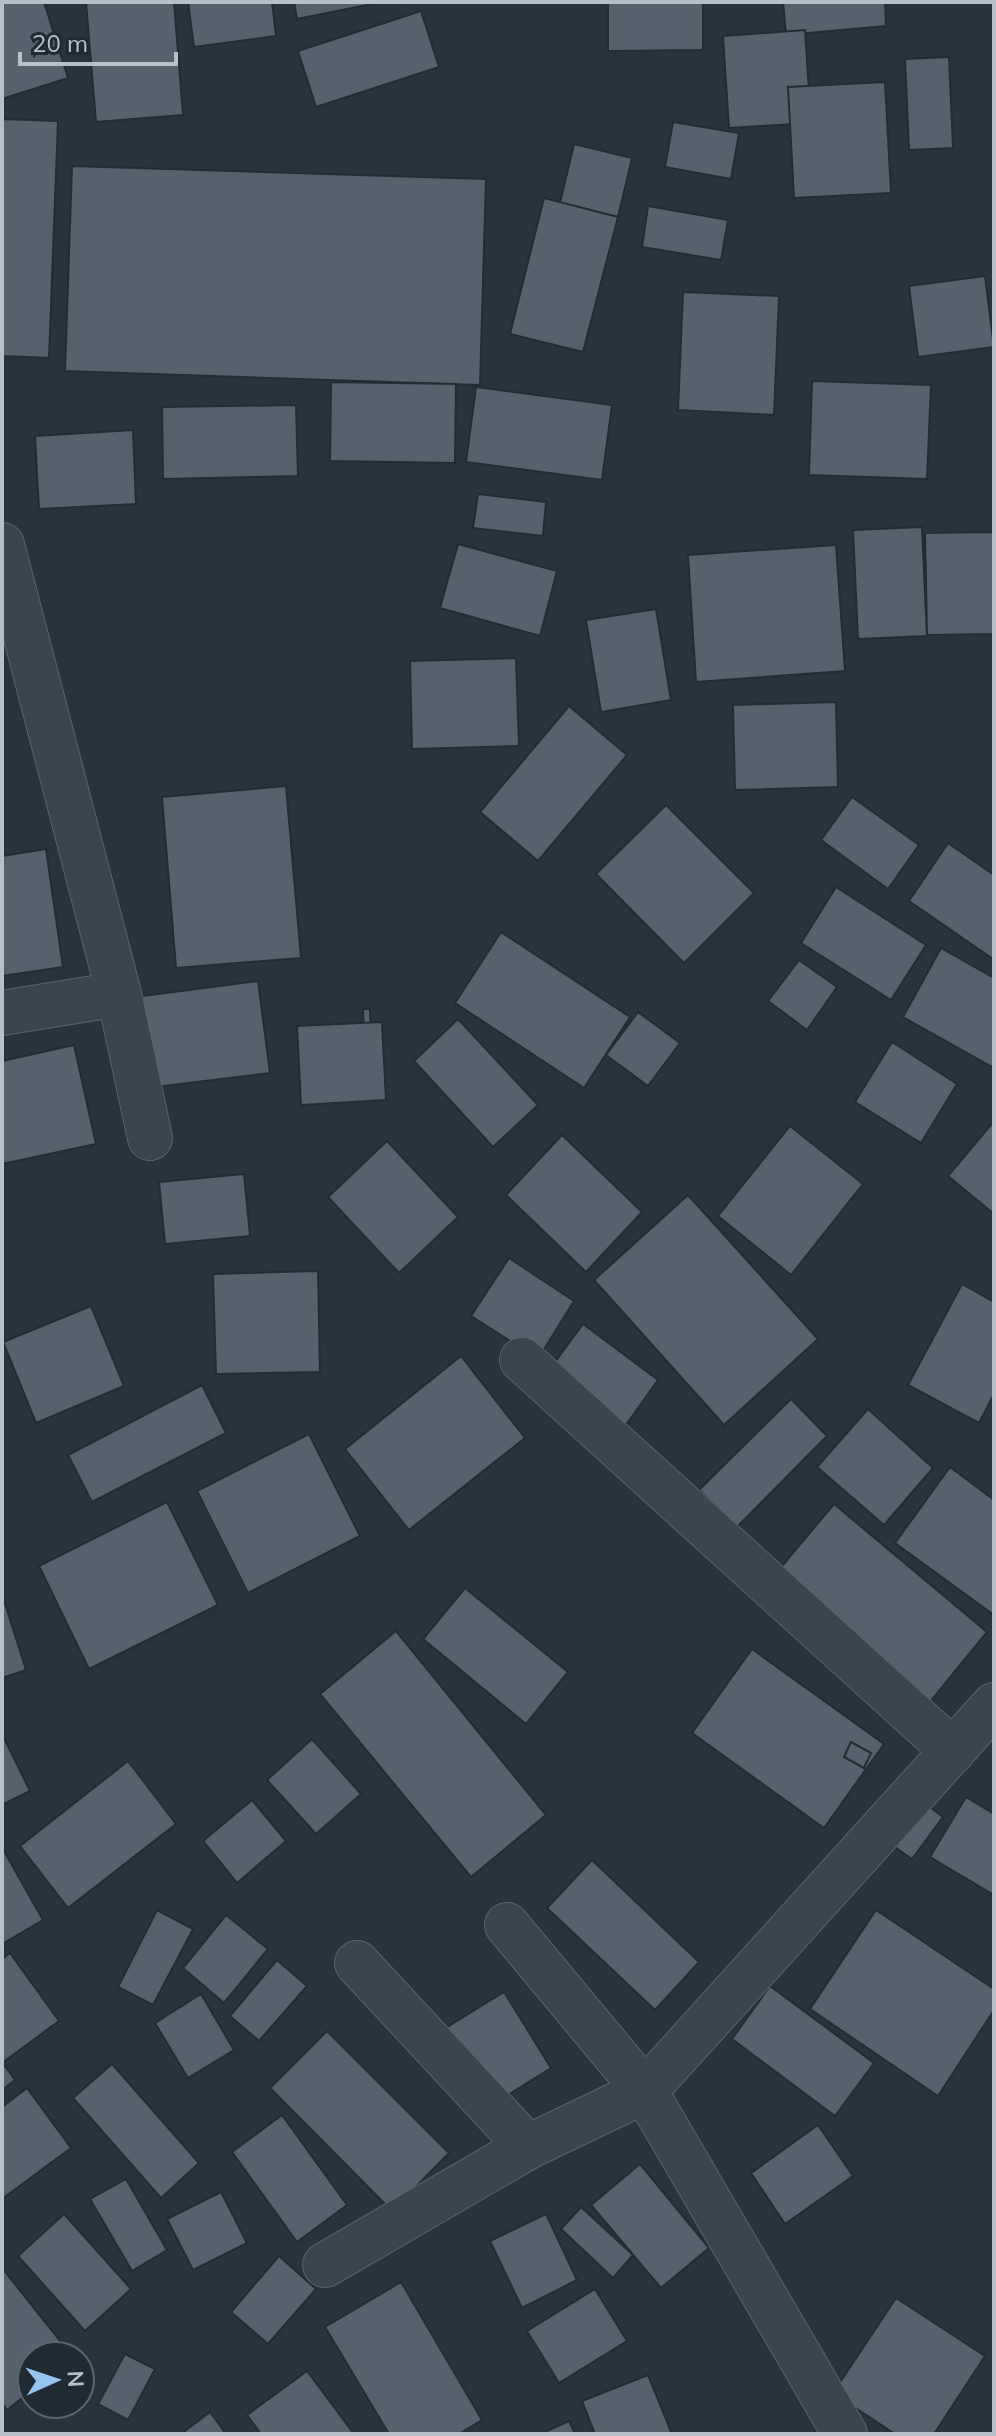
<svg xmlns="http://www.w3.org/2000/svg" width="996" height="2436" font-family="Mulish,sans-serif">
	<rect width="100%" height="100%" fill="#27343e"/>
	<g fill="#55626d" stroke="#222c35" stroke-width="2">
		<polygon points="8,2 44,2 68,78 2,99 2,4"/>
		<polygon points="86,2 174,2 183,115 96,122"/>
		<polygon points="188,2 272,2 276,36 194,47"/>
		<polygon points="294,2 382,2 297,19"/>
		<polygon points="608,2 703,2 703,50 608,51"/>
		<polygon points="783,2 885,2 886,26 786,35"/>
		<polygon points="421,11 439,67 316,107 298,51"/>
		<polygon points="805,30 811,123 729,128 723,36"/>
		<polygon points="949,57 953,148 909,150 905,59"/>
		<polygon points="885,82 891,193 794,198 788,87"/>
		<polygon points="2,119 58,121 49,358 2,356"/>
		<polygon points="673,122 739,133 731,179 665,167"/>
		<polygon points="574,144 632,158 618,217 560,203"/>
		<polygon points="72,166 486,179 480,385 65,371"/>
		<polygon points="544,198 618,217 583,352 510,334"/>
		<polygon points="648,206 728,220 721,260 642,247"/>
		<polygon points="985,276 994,347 918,357 909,286"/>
		<polygon points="683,292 779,296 774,415 678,410"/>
		<polygon points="812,381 931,385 927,479 809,475"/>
		<polygon points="331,382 456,384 455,463 330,461"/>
		<polygon points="476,387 612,405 602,480 466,462"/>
		<polygon points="296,405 298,476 163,479 162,407"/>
		<polygon points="133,430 136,504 39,509 35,436"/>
		<polygon points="478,494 546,502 543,536 473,528"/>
		<polygon points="922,527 927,636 858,639 853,530"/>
		<polygon points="994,532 994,634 927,635 925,533"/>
		<polygon points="458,544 557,571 540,636 440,608"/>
		<polygon points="836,545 845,671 696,682 688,555"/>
		<polygon points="656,609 671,700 601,712 586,620"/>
		<polygon points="516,658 519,746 412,749 410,661"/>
		<polygon points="836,702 838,787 735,790 733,705"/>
		<polygon points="569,706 627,755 538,861 480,812"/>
		<polygon points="286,786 301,958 176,968 162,797"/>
		<polygon points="852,797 919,845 888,889 821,840"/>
		<polygon points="666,805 754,893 684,963 596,874"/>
		<polygon points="948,843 994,875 993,959 909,901"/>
		<polygon points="46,849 63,967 2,976 2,856"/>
		<polygon points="836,887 926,945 891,1000 801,943"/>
		<polygon points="501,932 630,1017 584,1088 455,1003"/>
		<polygon points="941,948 994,978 994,1068 903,1017"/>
		<polygon points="799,960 837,987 807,1030 768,1001"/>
		<polygon points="258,981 270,1073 147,1088 135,997"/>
		<polygon points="363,1009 370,1009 371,1039 364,1039"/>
		<polygon points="638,1012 680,1043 648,1086 606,1055"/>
		<polygon points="458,1019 538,1105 493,1147 414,1061"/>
		<polygon points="382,1022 386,1100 301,1105 297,1026"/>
		<polygon points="892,1042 957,1084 921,1143 855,1102"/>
		<polygon points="74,1045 96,1144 2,1164 2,1061"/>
		<polygon points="994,1121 994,1214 948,1176"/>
		<polygon points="790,1126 863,1184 791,1275 718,1216"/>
		<polygon points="562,1135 642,1212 586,1272 506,1195"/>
		<polygon points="387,1141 458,1217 399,1273 328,1197"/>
		<polygon points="244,1174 250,1236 165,1244 159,1182"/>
		<polygon points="688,1195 818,1339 724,1425 594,1280"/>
		<polygon points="509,1258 574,1301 538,1359 471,1316"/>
		<polygon points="318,1271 320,1372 216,1374 213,1274"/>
		<polygon points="962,1284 994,1302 994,1394 979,1423 908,1385"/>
		<polygon points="91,1306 124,1386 36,1423 3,1342"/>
		<polygon points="583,1324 658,1380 618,1436 541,1381"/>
		<polygon points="461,1356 525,1438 409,1530 345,1449"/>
		<polygon points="202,1385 226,1433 92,1502 68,1455"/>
		<polygon points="791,1399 827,1436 737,1527 699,1490"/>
		<polygon points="868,1409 933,1468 884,1525 817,1467"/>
		<polygon points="309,1434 360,1536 248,1593 197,1491"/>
		<polygon points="950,1467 994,1500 994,1615 895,1543"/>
		<polygon points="167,1502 218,1605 89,1669 39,1566"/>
		<polygon points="834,1504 987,1632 930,1702 777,1572"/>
		<polygon points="465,1588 568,1672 526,1724 423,1639"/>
		<polygon points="2,1594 26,1670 2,1678"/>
		<polygon points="396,1631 546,1815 471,1877 320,1694"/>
		<polygon points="752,1649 884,1744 824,1828 692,1733"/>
		<polygon points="2,1734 30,1791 2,1805"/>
		<polygon points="312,1739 361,1794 316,1834 267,1780"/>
		<polygon points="851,1742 871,1753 864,1768 844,1757"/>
		<polygon points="128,1761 176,1824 68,1908 20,1846"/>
		<polygon points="966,1797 994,1814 994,1895 930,1857"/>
		<polygon points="918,1798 943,1817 912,1859 885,1840"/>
		<polygon points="252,1800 286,1841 237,1883 203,1841"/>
		<polygon points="4,1851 43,1920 2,1944 2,1852"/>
		<polygon points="592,1860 699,1962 655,2010 547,1908"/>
		<polygon points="157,1910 193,1929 153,2005 118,1987"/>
		<polygon points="876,1910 994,1989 994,2010 938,2096 810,2009"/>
		<polygon points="226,1915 268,1949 224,2003 183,1968"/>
		<polygon points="10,1953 59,2021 2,2063 2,1959"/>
		<polygon points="277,1960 307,1986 259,2041 230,2016"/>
		<polygon points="770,1986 874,2063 835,2116 732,2039"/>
		<polygon points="504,1992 551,2068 473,2117 426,2040"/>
		<polygon points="201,1994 234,2050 188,2078 155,2023"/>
		<polygon points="327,2031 449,2153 392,2211 270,2088"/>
		<polygon points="112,2064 199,2163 161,2198 73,2098"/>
		<polygon points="5,2066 15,2080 2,2090 2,2068"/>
		<polygon points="27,2088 71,2148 2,2199 2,2107"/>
		<polygon points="282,2115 347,2205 297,2242 232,2152"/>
		<polygon points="818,2125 853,2176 785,2224 751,2173"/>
		<polygon points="640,2164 709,2248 661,2288 591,2205"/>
		<polygon points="126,2179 167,2250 132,2271 90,2199"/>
		<polygon points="221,2192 247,2243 193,2270 167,2219"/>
		<polygon points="581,2207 633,2255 613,2278 561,2229"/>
		<polygon points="64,2214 131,2289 85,2331 18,2256"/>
		<polygon points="546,2214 577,2280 522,2308 490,2241"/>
		<polygon points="279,2256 316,2289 268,2344 231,2312"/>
		<polygon points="2,2268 72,2356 32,2356 32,2390 7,2410 2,2403"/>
		<polygon points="401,2282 482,2420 459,2434 389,2434 325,2327"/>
		<polygon points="595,2289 627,2341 559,2383 527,2331"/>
		<polygon points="896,2298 985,2356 934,2434 895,2434 833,2393"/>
		<polygon points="125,2354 155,2369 128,2420 98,2404"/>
		<polygon points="307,2371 354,2434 261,2434 247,2415"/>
		<polygon points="648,2375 672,2434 595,2434 582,2401"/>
		<polygon points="210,2412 226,2434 181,2434"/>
		<polygon points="569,2421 575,2434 540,2434"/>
	</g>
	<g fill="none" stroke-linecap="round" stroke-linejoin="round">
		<g stroke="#59636b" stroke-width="46">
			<g id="street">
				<polyline points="2,545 119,994 150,1138"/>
				<polyline points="2,1013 119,994"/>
				<polyline points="522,1360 953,1751"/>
				<polyline points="357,1963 528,2147"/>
				<polyline points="325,2265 528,2147 645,2091 507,1925"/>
				<polyline points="845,2434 645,2091 994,1705"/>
			</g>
		</g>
		<use href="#street" stroke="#3b454e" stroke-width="44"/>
	</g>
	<rect width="996" height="2436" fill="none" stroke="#b7c0c8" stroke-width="8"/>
	<g transform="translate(56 2380) rotate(87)"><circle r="38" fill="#202a33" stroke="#5c666f" stroke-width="2"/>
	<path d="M0-6L14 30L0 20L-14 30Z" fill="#95c4ef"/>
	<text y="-12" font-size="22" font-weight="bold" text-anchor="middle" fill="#b7c0c8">N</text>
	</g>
	<path d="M20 52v12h156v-12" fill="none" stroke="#b7c0c8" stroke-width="4"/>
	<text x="32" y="52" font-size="24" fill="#b7c0c8" stroke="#202a33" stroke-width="6" paint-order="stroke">20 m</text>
</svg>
